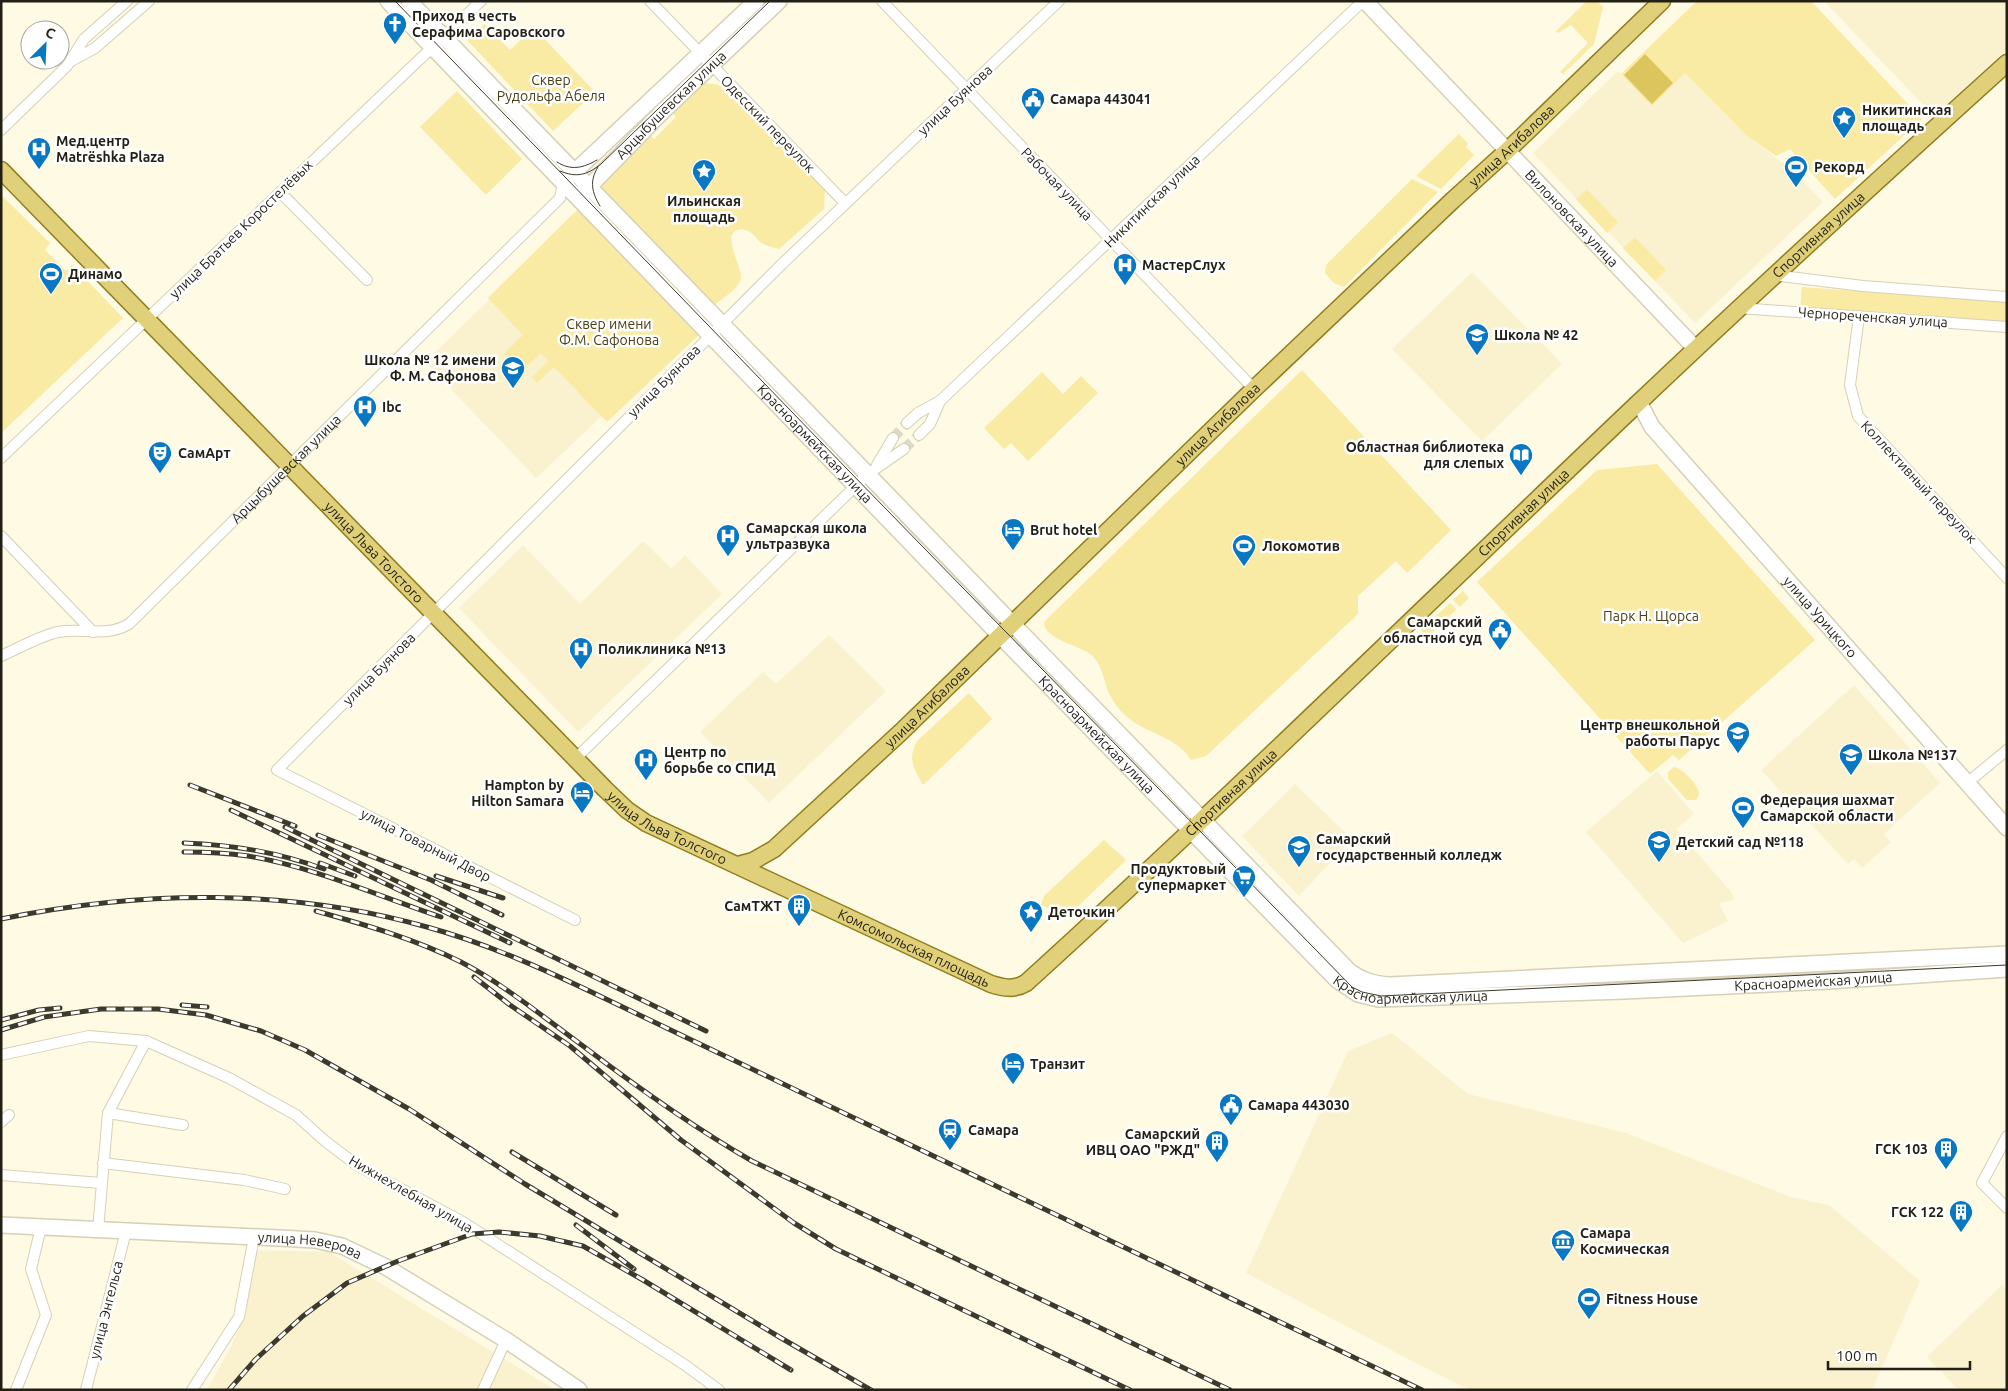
<svg xmlns="http://www.w3.org/2000/svg" width="2008" height="1391" font-family="Ubuntu,sans-serif">
	<rect width="100%" height="100%" fill="#fefae3"/>
	<g fill="#faf2cf">
		<polygon points="1824,1 2007,1 2007,49 1934,116"/>
		<polygon points="1618,71 1652,106 1685,73 1747,136 1793,171 1823,202 1695,323 1533,153"/>
		<polygon points="1472,272 1562,364 1482,441 1392,349"/>
		<polygon points="490,299 602,416 536,478 425,362"/>
		<polygon points="643,541 671,569 685,555 722,594 578,732 459,608 523,545 580,604"/>
		<polygon points="829,635 886,691 769,803 700,732 763,672 776,684"/>
		<polygon points="1854,685 1940,783 1884,834 1891,842 1862,868 1854,859 1848,864 1761,770"/>
		<polygon points="1657,771 1694,814 1676,829 1732,893 1734,900 1719,903 1728,921 1683,943 1586,832"/>
		<polygon points="1295,784 1352,839 1299,896 1242,836"/>
		<polygon points="1392,1033 1468,1094 1626,1133 1791,1197 1829,1205 1920,1281 1872,1390 1470,1390 1410,1360 1246,1273 1348,1051"/>
		<polygon points="254,1250 329,1252 555,1390 207,1390 231,1346 243,1319"/>
		<polygon points="2002,1285 2007,1290 2007,1390 1959,1390 1927,1357"/>
	</g>
	<g fill="#f9eaa4">
		<polygon points="1587,1 1597,1 1603,7 1594,44 1563,74 1560,72 1588,43 1571,25 1558,33 1556,31"/>
		<polygon points="1697,1 1811,1 1922,119 1835,199 1790,149 1776,156 1747,136 1685,73 1652,106 1621,74"/>
		<polygon points="485,24 510,50 534,28 595,92 553,131 467,40"/>
		<path d="M699,82L719,85L825,190L824,209L779,249C772,247 766,246 760,242C755,237 753,232 745,230C716,225 743,269 741,278C740,288 722,299 714,305L602,191L604,175L648,133L654,139L676,117L670,110Z"/>
		<polygon points="457,91 522,159 486,195 420,127"/>
		<polygon points="1459,134 1468,144 1466,147 1474,155 1441,189 1416,176"/>
		<polygon points="1412,179 1438,192 1344,287 1334,283 1325,273 1326,265"/>
		<polygon points="1587,189 1618,222 1607,233 1576,199"/>
		<polygon points="1,195 50,243 45,250 66,271 72,265 123,318 1,433"/>
		<polygon points="578,209 701,333 607,422 554,367 537,383 532,377 548,361 541,353 521,372 504,354 523,335 488,298"/>
		<polygon points="1635,237 1666,270 1655,281 1623,248"/>
		<polygon points="1802,287 2007,302 2007,323 1800,309"/>
		<path d="M1302,370L1451,530L1407,573L1396,561L1358,596V614L1206,756L1191,760C1176,735 1144,734 1125,715C1118,709 1113,701 1109,693C1103,679 1102,662 1089,653C1077,645 1043,638 1044,622Z"/>
		<polygon points="1042,372 1063,394 1081,376 1098,393 1028,461 1011,443 1004,449 984,428"/>
		<polygon points="1657,464 1815,640 1679,760 1673,755 1650,774 1477,582 1597,470"/>
		<polygon points="1463,591 1469,598 1460,607 1453,600"/>
		<polygon points="1450,603 1456,609 1455,611 1430,635 1425,635 1421,630"/>
		<path d="M969,693L992,719L923,785C914,768 907,760 917,741Z"/>
		<path d="M1674,767C1683,769 1699,785 1699,795L1696,800H1687L1668,779V772Z"/>
		<polygon points="1104,840 1126,860 1071,913 1066,915 1041,905 1044,896"/>
	</g>
	<polygon fill="#dcc55d" points="1645,54 1673,83 1652,104 1624,75"/>
	<g fill="none" stroke-linecap="round" stroke-linejoin="round">
		<g stroke="#ddd9c4" stroke-width="10" stroke-dasharray="10 5" stroke-linecap="butt">
			<polyline points="893,438 907,423"/>
			<polyline points="904,449 919,435"/>
		</g>
		<g stroke="#d6d0b6" stroke-width="12">
			<g id="street">
				<polyline points="650,1 845,203"/>
				<polyline points="882,1 1254,389"/>
				<polyline points="73,60 95,48 149,1"/>
				<polyline points="1,130 67,66 84,39 127,1"/>
				<polyline points="280,192 367,280"/>
				<polyline points="1773,275 1863,286 2007,297"/>
				<polyline points="1739,308 2007,327"/>
				<polyline points="1859,316 1850,385 1858,416 2007,578"/>
				<polyline points="907,423 918,413 940,401 1363,1"/>
				<polyline points="919,435 930,424 940,401"/>
				<polyline points="1,458 481,1"/>
				<polyline points="877,465 893,438"/>
				<polyline points="1,536 93,632"/>
				<path id="s1" d="M1,656C17,649 42,635 58,632C84,627 105,638 129,624L560,198L563,183"/>
				<polyline points="575,759 868,474 904,449"/>
				<polyline points="1967,783 2007,750"/>
				<polyline points="575,920 277,770 782,264 1059,1"/>
				<polyline points="1,1055 89,1036 146,1041 229,1078 296,1115 325,1141 358,1166 463,1222 685,1365 719,1390"/>
				<polyline points="108,1113 183,1125"/>
				<polyline points="1,1122 9,1115"/>
				<polyline points="2007,1136 1982,1183 2007,1208"/>
				<polyline points="103,1163 244,1180 285,1189"/>
				<polyline points="1,1175 101,1183"/>
				<polyline points="98,1230 108,1113 146,1041"/>
				<polyline points="16,1390 46,1315 31,1269 41,1227"/>
				<polyline points="86,1390 126,1231"/>
				<polyline points="192,1390 239,1317 254,1237"/>
				<polyline points="483,1390 506,1340"/>
			</g>
		</g>
		<g stroke="#d6d0b6" stroke-width="18">
			<g id="secondary">
				<path id="s2" d="M388,1L1011,647L1337,980L1358,994L1378,999L1625,991L1829,981L2007,969"/>
				<path d="M409,1L1350,972C1363,981 1374,984 1390,985L2007,954"/>
				<path id="s3" d="M1365,1L1696,349"/>
				<polyline points="568,178 756,1"/>
				<path id="s4" d="M582,194L661,113L779,1"/>
				<path id="s5" d="M1639,402L1652,427L2007,828"/>
				<path id="s6" d="M1,1225L279,1238L315,1240L342,1246L386,1267L506,1340L579,1390"/>
			</g>
		</g>
		<g stroke="#907d1d" stroke-width="19">
			<g id="primary">
				<path id="s7" d="M1,170L605,789L627,810L646,823L991,984C1004,988 1014,990 1026,983C1233,795 1432,599 1634,407C1757,290 1881,177 2007,63"/>
				<path id="s8" d="M738,865L753,861L774,849L901,732L1254,389L1453,200L1507,151L1662,1"/>
			</g>
		</g>
		<use href="#street" stroke="#fff" stroke-width="10"/>
		<use href="#secondary" stroke="#fff" stroke-width="15"/>
		<use href="#primary" stroke="#e0d07a" stroke-width="16"/>
		<g stroke="#3c392d" stroke-width="1">
			<polyline points="395,1 848,470 1352,987 1362,992 1381,996 2007,965"/>
			<path d="M557,162C571,171 583,168 597,160"/>
			<path d="M598,167C589,181 592,193 600,206"/>
			<path d="M560,171C577,178 587,175 601,164L770,1"/>
		</g>
		<g stroke="#3c392d" stroke-width="5">
			<g id="rail">
				<polyline points="190,785 295,826"/>
				<polyline points="231,810 510,943"/>
				<polyline points="285,827 706,1031"/>
				<polyline points="318,835 431,880 502,915"/>
				<path d="M184,843C234,845 277,852 324,869"/>
				<path d="M184,852C205,852 227,853 248,856C314,867 378,896 441,917"/>
				<polyline points="320,863 355,876"/>
				<polyline points="436,876 503,898"/>
				<path d="M316,911C366,925 415,939 461,962C502,983 546,1019 583,1046C637,1087 693,1127 752,1161L1230,1390"/>
				<path d="M1,919C141,890 289,888 427,927C489,944 548,971 606,999L1422,1390"/>
				<polyline points="474,977 510,1005 570,1046 681,1140 794,1223 836,1249 1130,1390"/>
				<polyline points="182,1005 207,1007"/>
				<polyline points="1,1020 39,1010 60,1008"/>
				<polyline points="1,1030 44,1017 101,1009 158,1009 206,1015 261,1031 305,1050 409,1109 525,1184 781,1338 871,1390"/>
				<polyline points="512,1152 616,1215"/>
				<polyline points="576,1225 634,1269"/>
				<polyline points="229,1390 256,1359 303,1316 347,1283 398,1261 472,1234 499,1232 540,1236 583,1246 643,1280 791,1370"/>
			</g>
		</g>
		<use href="#rail" stroke="#fff" stroke-width="3" stroke-dasharray="9" stroke-linecap="butt"/>
	</g>
	<defs>
		<g id="church-pin" transform="scale(1.25)"><path d="M0 17L-7.5 6A9.5 9.5 0 1 1 7.5 6Z" fill="#0977c2" stroke="#fff"/><path d="M-1.2-6h2.4v3.5h3.3v2.4h-3.3V6h-2.4V-.1h-3.3v-2.4h3.3Z" fill="#fff"/></g>
		<g id="civic-pin" transform="scale(1.25)"><path d="M0 17L-7.5 6A9.5 9.5 0 1 1 7.5 6Z" fill="#0977c2" stroke="#fff"/><path d="M-.6-6.5H3V-4.5H.6V-3L4-1V1h2V6H-6V1h2V-1L-.6-3ZM-1.2 2.5V6h2.4V2.5Z" fill="#fff"/></g>
		<g id="sight-pin" transform="scale(1.25)"><path d="M0 17L-7.5 6A9.5 9.5 0 1 1 7.5 6Z" fill="#0977c2" stroke="#fff"/><path d="M0-6L1.8-2.2L6-1.7L2.9 1.2L3.7 5.4L0 3.3L-3.7 5.4L-2.9 1.2L-6-1.7L-1.8-2.2Z" fill="#fff"/></g>
		<g id="hospital-pin" transform="scale(1.25)"><path d="M0 17L-7.5 6A9.5 9.5 0 1 1 7.5 6Z" fill="#0977c2" stroke="#fff"/><path d="M-5-5h3v3.5h4V-5h3V5h-3V1.5h-4V5h-3Z" fill="#fff"/></g>
		<g id="stadium-pin" transform="scale(1.25)"><path d="M0 17L-7.5 6A9.5 9.5 0 1 1 7.5 6Z" fill="#0977c2" stroke="#fff"/><path d="M0-5a6.5 5 0 1 0 0 10a6.5 5 0 1 0 0-10ZM-3.5-1.8h7v3.6h-7Z" fill="#fff"/></g>
		<g id="school-pin" transform="scale(1.25)"><path d="M0 17L-7.5 6A9.5 9.5 0 1 1 7.5 6Z" fill="#0977c2" stroke="#fff"/><path d="M0-5L7-2L0 1L-7-2ZM-4 1L0 2.5L4 1V4Q0 6-4 4Z" fill="#fff"/></g>
		<g id="theatre-pin" transform="scale(1.25)"><path d="M0 17L-7.5 6A9.5 9.5 0 1 1 7.5 6Z" fill="#0977c2" stroke="#fff"/><path d="M-5-5.5Q0-4 5-5.5V0Q5 5 0 6Q-5 5-5 0ZM-3.3-2.5H-1v1.5H-3.3ZM1-2.5H3.3v1.5H1ZM-2.8 1Q0 5.5 2.8 1Z" fill="#fff"/></g>
		<g id="library-pin" transform="scale(1.25)"><path d="M0 17L-7.5 6A9.5 9.5 0 1 1 7.5 6Z" fill="#0977c2" stroke="#fff"/><path d="M-6-4Q-3-5.5-.7-3.5V5Q-3 3-6 4ZM6-4Q3-5.5 .7-3.5V5Q3 3 6 4Z" fill="#fff"/></g>
		<g id="hotel-pin" transform="scale(1.25)"><path d="M0 17L-7.5 6A9.5 9.5 0 1 1 7.5 6Z" fill="#0977c2" stroke="#fff"/><path d="M-6-4.5h1.5V1H6V5H4.5V3h-9V5H-6ZM-4 0a1.8 1.8 0 1 1 3.6 0ZM.5 0V-2.5h3Q6-2.5 6 0Z" fill="#fff"/></g>
		<g id="university-pin" transform="scale(1.25)"><path d="M0 17L-7.5 6A9.5 9.5 0 1 1 7.5 6Z" fill="#0977c2" stroke="#fff"/><path d="M0-5L7-2L0 1L-7-2ZM-4 1L0 2.5L4 1V4Q0 6-4 4Z" fill="#fff"/></g>
		<g id="supermarket-pin" transform="scale(1.25)"><path d="M0 17L-7.5 6A9.5 9.5 0 1 1 7.5 6Z" fill="#0977c2" stroke="#fff"/><path d="M-6-5.5h2.5l.6 2H6L4.5 2H-2.5L-4.4-4H-6ZM-1.5 3.2a1.3 1.3 0 1 0 .1 0ZM3 3.2a1.3 1.3 0 1 0 .1 0Z" fill="#fff"/></g>
		<g id="building-pin" transform="scale(1.25)"><path d="M0 17L-7.5 6A9.5 9.5 0 1 1 7.5 6Z" fill="#0977c2" stroke="#fff"/><path d="M-4-6H4V6H1V3H-1V6H-4ZM-2.5-4.3h1.7v1.8h-1.7ZM.8-4.3h1.7v1.8H.8ZM-2.5-1h1.7V.8h-1.7ZM.8-1h1.7V.8H.8Z" fill="#fff"/></g>
		<g id="station-pin" transform="scale(1.25)"><path d="M0 17L-7.5 6A9.5 9.5 0 1 1 7.5 6Z" fill="#0977c2" stroke="#fff"/><path d="M-3-6H3Q5-6 5-4V2Q5 4 3 4L4.5 6H3L1.5 4h-3L-3 6H-4.5L-3 4Q-5 4-5 2V-4Q-5-6-3-6ZM-3.5-4v3h7v-3ZM-3.5 1v1.5H-2V1ZM2 1v1.5H3.5V1Z" fill="#fff"/></g>
		<g id="museum-pin" transform="scale(1.25)"><path d="M0 17L-7.5 6A9.5 9.5 0 1 1 7.5 6Z" fill="#0977c2" stroke="#fff"/><path d="M0-6L6-3V-2H-6V-3ZM-5-1h2V3h-2ZM-1-1h2V3h-2ZM3-1h2V3H3ZM-6 4H6V6H-6Z" fill="#fff"/></g>
	</defs>
	<g fill-rule="evenodd">
		<use href="#church-pin" x="395" y="24"/>
		<use href="#civic-pin" x="1033" y="99"/>
		<use href="#sight-pin" x="1844" y="118"/>
		<use href="#hospital-pin" x="39" y="149"/>
		<use href="#stadium-pin" x="1796" y="167"/>
		<use href="#sight-pin" x="704" y="171"/>
		<use href="#hospital-pin" x="1125" y="265"/>
		<use href="#stadium-pin" x="51" y="274"/>
		<use href="#school-pin" x="1477" y="335"/>
		<use href="#school-pin" x="513" y="368"/>
		<use href="#hospital-pin" x="365" y="407"/>
		<use href="#theatre-pin" x="160" y="453"/>
		<use href="#library-pin" x="1521" y="455"/>
		<use href="#hotel-pin" x="1013" y="530"/>
		<use href="#hospital-pin" x="728" y="536"/>
		<use href="#stadium-pin" x="1244" y="546"/>
		<use href="#civic-pin" x="1500" y="630"/>
		<use href="#hospital-pin" x="581" y="649"/>
		<use href="#school-pin" x="1738" y="733"/>
		<use href="#school-pin" x="1851" y="755"/>
		<use href="#hospital-pin" x="646" y="760"/>
		<use href="#hotel-pin" x="582" y="793"/>
		<use href="#stadium-pin" x="1743" y="808"/>
		<use href="#school-pin" x="1659" y="842"/>
		<use href="#university-pin" x="1299" y="847"/>
		<use href="#supermarket-pin" x="1244" y="877"/>
		<use href="#building-pin" x="799" y="906"/>
		<use href="#sight-pin" x="1031" y="912"/>
		<use href="#hotel-pin" x="1013" y="1064"/>
		<use href="#civic-pin" x="1231" y="1105"/>
		<use href="#station-pin" x="950" y="1130"/>
		<use href="#building-pin" x="1217" y="1142"/>
		<use href="#building-pin" x="1946" y="1149"/>
		<use href="#building-pin" x="1961" y="1212"/>
		<use href="#museum-pin" x="1563" y="1241"/>
		<use href="#stadium-pin" x="1589" y="1299"/>
	</g>
	<g text-anchor="middle" dominant-baseline="central" stroke-width="5" stroke-linejoin="round" paint-order="stroke">
		<g font-size="14" font-weight="bold" fill="#221f15" stroke="#fff" text-anchor="start">
			<text x="412" y="16">Приход в честь<tspan x="412" dy="16">Серафима Саровского</tspan></text>
			<text x="1050" y="99">Самара 443041</text>
			<text x="1862" y="110">Никитинская<tspan x="1862" dy="16">площадь</tspan></text>
			<text x="56" y="141">Мед.центр<tspan x="56" dy="16">Matrёshka Plaza</tspan></text>
			<text x="1814" y="167">Рекорд</text>
			<text x="704" y="201" text-anchor="middle">Ильинская<tspan x="704" dy="16">площадь</tspan></text>
			<text x="1142" y="265">МастерСлух</text>
			<text x="68" y="274">Динамо</text>
			<text x="1494" y="335">Школа № 42</text>
			<text x="496" y="360" text-anchor="end">Школа № 12 имени<tspan x="496" dy="16">Ф. М. Сафонова</tspan></text>
			<text x="382" y="407">Ibc</text>
			<text x="1504" y="447" text-anchor="end">Областная библиотека<tspan x="1504" dy="16">для слепых</tspan></text>
			<text x="178" y="453">СамАрт</text>
			<text x="746" y="528">Самарская школа<tspan x="746" dy="16">ультразвука</tspan></text>
			<text x="1030" y="530">Brut hotel</text>
			<text x="1262" y="546">Локомотив</text>
			<text x="1482" y="622" text-anchor="end">Самарский<tspan x="1482" dy="16">областной суд</tspan></text>
			<text x="598" y="649">Поликлиника №13</text>
			<text x="1720" y="725" text-anchor="end">Центр внешкольной<tspan x="1720" dy="16">работы Парус</tspan></text>
			<text x="664" y="752">Центр по<tspan x="664" dy="16">борьбе со СПИД</tspan></text>
			<text x="1868" y="755">Школа №137</text>
			<text x="564" y="785" text-anchor="end">Hampton by<tspan x="564" dy="16">Hilton Samara</tspan></text>
			<text x="1760" y="800">Федерация шахмат<tspan x="1760" dy="16">Самарской области</tspan></text>
			<text x="1316" y="839">Самарский<tspan x="1316" dy="16">государственный колледж</tspan></text>
			<text x="1676" y="842">Детский сад №118</text>
			<text x="1226" y="869" text-anchor="end">Продуктовый<tspan x="1226" dy="16">супермаркет</tspan></text>
			<text x="782" y="906" text-anchor="end">СамТЖТ</text>
			<text x="1048" y="912">Деточкин</text>
			<text x="1030" y="1064">Транзит</text>
			<text x="1248" y="1105">Самара 443030</text>
			<text x="968" y="1130">Самара</text>
			<text x="1200" y="1134" text-anchor="end">Самарский<tspan x="1200" dy="16">ИВЦ ОАО "РЖД"</tspan></text>
			<text x="1928" y="1149" text-anchor="end">ГСК 103</text>
			<text x="1944" y="1212" text-anchor="end">ГСК 122</text>
			<text x="1580" y="1233">Самара<tspan x="1580" dy="16">Космическая</tspan></text>
			<text x="1606" y="1299">Fitness House</text>
		</g>
		<g font-size="14" fill="#494014" stroke="#fff">
			<text x="551" y="80">Сквер<tspan x="551" dy="16">Рудольфа Абеля</tspan></text>
			<text x="609" y="324">Cквер имени<tspan x="609" dy="16">Ф.М. Сафонова</tspan></text>
			<text x="1651" y="616">Парк Н. Щорса</text>
		</g>
		<g font-size="14" fill="#221f15" stroke="#fff">
			<text transform="translate(955 100) rotate(-43)">улица Буянова</text>
			<text stroke="none"><textPath href="#s4" startOffset="126">Арцыбушевская улица</textPath></text>
			<text transform="translate(768 124) rotate(46)">Одесский переулок</text>
			<text stroke="none"><textPath href="#s8" startOffset="1059">улица Агибалова</textPath></text>
			<text transform="translate(1057 184) rotate(46)">Рабочая улица</text>
			<text transform="translate(1152 201) rotate(-44)">Никитинская улица</text>
			<text stroke="none"><textPath href="#s3" startOffset="300">Вилоновская улица</textPath></text>
			<text transform="translate(241 229) rotate(-44)">улица Братьев Коростелёвых</text>
			<text stroke="none"><textPath href="#s7" startOffset="2425">Спортивная улица</textPath></text>
			<text transform="translate(1873 317) rotate(4)">Чернореченская улица</text>
			<text transform="translate(664 381) rotate(-45)">улица Буянова</text>
			<text stroke="none"><textPath href="#s8" startOffset="654">улица Агибалова</textPath></text>
			<text stroke="none"><textPath href="#s2" startOffset="615">Красноармейская улица</textPath></text>
			<text stroke="none"><textPath href="#s1" startOffset="355">Арцыбушевская улица</textPath></text>
			<text transform="translate(1919 482) rotate(47)">Коллективный переулок</text>
			<text stroke="none"><textPath href="#s7" startOffset="2020">Спортивная улица</textPath></text>
			<text stroke="none"><textPath href="#s7" startOffset="534">улица Льва Толстого</textPath></text>
			<text stroke="none"><textPath href="#s5" startOffset="282">улица Урицкого</textPath></text>
			<text transform="translate(379 669) rotate(-45)">улица Буянова</text>
			<text stroke="none"><textPath href="#s8" startOffset="249">улица Агибалова</textPath></text>
			<text stroke="none"><textPath href="#s2" startOffset="1020">Красноармейская улица</textPath></text>
			<text stroke="none"><textPath href="#s7" startOffset="1615">Спортивная улица</textPath></text>
			<text stroke="none"><textPath href="#s7" startOffset="939">улица Льва Толстого</textPath></text>
			<text transform="translate(426 845) rotate(27)">улица Товарный Двор</text>
			<text stroke="none"><textPath href="#s7" startOffset="1214">Комсомольская площадь</textPath></text>
			<text stroke="none"><textPath href="#s2" startOffset="1845">Красноармейская улица</textPath></text>
			<text stroke="none"><textPath href="#s2" startOffset="1440">Красноармейская улица</textPath></text>
			<text transform="translate(411 1194) rotate(30)">Нижнехлебная улица</text>
			<text stroke="none"><textPath href="#s6" startOffset="310">улица Неверова</textPath></text>
			<text transform="translate(106 1310) rotate(-76)">улица Энгельса</text>
		</g>
	</g>
	<rect width="2008" height="1391" fill="none" stroke="#221f15" stroke-width="5"/>
	<g transform="translate(45 45) rotate(24)"><circle r="24" fill="#ffffff" stroke="#a7a5a1"/>
	<path d="M0-4L9 19L0 12L-9 19Z" fill="#0977c2"/>
	<text y="-8" font-size="14" font-weight="bold" text-anchor="middle" fill="#221f15">С</text>
	</g>
	<path d="M1828 1361v8h142v-8" fill="none" stroke="#221f15" stroke-width="2.5"/>
	<text x="1836" y="1361" font-size="15" fill="#221f15" stroke="#ffffff" stroke-width="4" paint-order="stroke">100 m</text>
</svg>
